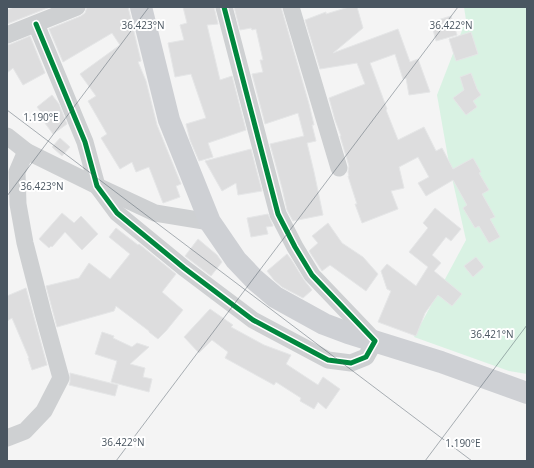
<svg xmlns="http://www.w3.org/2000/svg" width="534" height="468" font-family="'Open Sans',sans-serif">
	<rect width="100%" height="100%" fill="#f4f4f4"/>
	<polygon fill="#d9f2e3" points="464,7 527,7 527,374 509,371 414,337 466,240 450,169 437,95 466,20"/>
	<g fill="#ddddde" stroke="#e5e6e7">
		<polygon points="14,7 50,7 7,24 7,10"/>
		<polygon points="87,7 128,7 141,61 138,62 146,81 157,125 181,184 176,186 180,197 163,203 149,167 136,172 132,162 120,169 101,138 107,134 88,101 96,96 80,74 120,45 112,33 63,62 49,29 81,16 85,13"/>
		<polygon points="183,7 214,7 218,24 207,25 220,80 232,76 246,130 208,143 213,157 199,161 190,140 186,124 206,118 191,74 175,77 168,43 184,40 180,25 187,23"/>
		<polygon points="234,7 281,7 309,104 314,125 312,125 316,141 307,143 314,172 323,215 293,221 287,210 282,188 270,144 304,136 298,113 265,124 252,74 263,72 260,60 263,60 256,29 252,30 251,28 240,30"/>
		<polygon points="349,7 357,7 363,28 333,53 398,29 410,62 418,59 430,92 409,95 406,78 403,79 395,54 370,63 387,109 386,110 398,140 424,127 436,151 442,148 453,169 473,158 481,172 479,173 489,190 482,194 495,217 490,219 500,237 489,243 479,226 475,228 463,208 467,205 453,180 426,196 418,183 429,177 418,157 399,167 404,188 391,191 398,209 362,223 355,204 357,204 348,176 349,176 348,172 349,166 340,136 341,136 335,120 329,98 365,84 357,63 320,69 305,20 326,12 326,14"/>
		<polygon points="451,16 457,35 436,41 431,22"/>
		<polygon points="471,32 478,54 456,61 449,39"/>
		<polygon points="30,36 45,73 23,85 13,68 7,73 7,45 11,44"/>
		<polygon points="471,73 477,89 481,95 473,101 477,107 466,115 453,98 464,90 460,77"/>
		<polygon points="52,95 59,104 67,124 53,134 42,119 45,117 37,107"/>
		<polygon points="60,138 70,147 62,156 52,147"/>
		<polygon points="251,149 262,191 238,195 236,183 222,191 205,161"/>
		<polygon points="435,208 461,229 451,241 446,237 432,255 441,263 434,271 462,294 452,306 438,295 425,313 416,336 378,322 391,291 387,289 381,271 387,264 416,286 428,267 409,252 428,228 423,223"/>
		<polygon points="62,213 74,223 81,216 98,234 82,250 65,232 52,247 51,246 49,248 39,239"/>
		<polygon points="268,214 273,226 266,227 268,234 251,237 247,218"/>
		<polygon points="328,223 342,243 363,257 378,274 366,291 330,265 322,271 309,251 318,243 312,236"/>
		<polygon points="116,228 138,245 139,244 176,274 162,292 183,310 166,331 158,339 149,332 149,331 116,306 114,311 57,327 46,286 79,278 89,263 110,279 130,254 109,237"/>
		<polygon points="198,239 217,255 222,262 211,276 185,256"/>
		<polygon points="287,254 291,259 304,280 312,290 303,298 282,287 274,280 267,271"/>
		<polygon points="476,257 484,267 473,277 464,266"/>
		<polygon points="26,288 47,365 32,370 28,358 29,358 12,318 7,321 7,296"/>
		<polygon points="210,309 233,325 231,327 264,345 291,355 286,364 318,385 323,377 340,389 326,409 318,402 314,409 300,401 301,398 276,382 274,385 225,358 228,352 212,340 199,353 184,337"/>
		<polygon points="102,332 114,336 113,338 132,347 137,343 149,347 130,364 145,368 143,377 152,379 149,392 111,382 117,361 95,354"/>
		<polygon points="70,373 118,385 115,396 69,385 70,382"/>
	</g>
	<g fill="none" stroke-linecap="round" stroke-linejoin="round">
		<g stroke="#ced0d2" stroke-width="17">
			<polyline points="291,7 339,168"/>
			<polyline points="36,24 85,142 97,186 117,213 184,268 253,320 328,360 351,363 366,357 375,341 312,275 295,247 278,214 224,7"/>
			<polyline points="7,35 77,7"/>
			<polyline points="7,136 26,151 97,186 155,213 210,222"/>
			<polyline points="7,438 25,431 44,411 61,378 43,313 25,243 18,204 17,172 26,151"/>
		</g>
		<polyline stroke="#ced0d4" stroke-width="22" points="141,7 169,120 210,222 236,260 255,280 275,297 324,324 348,333 441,362 527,393"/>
		<g stroke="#fff" stroke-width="8">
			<polyline id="cycleway" points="36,24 85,142 97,186 117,213 184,268 253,320 328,360 351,363 366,357 375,341 312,275 295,247 278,214 224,7"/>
		</g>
		<use href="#cycleway" stroke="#00873e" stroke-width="5"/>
	</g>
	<path fill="none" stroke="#4a5661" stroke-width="1" stroke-opacity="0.45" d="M7,110L472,461M7,196L149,7M116,461L458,7M425,461L527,325"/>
	<g font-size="10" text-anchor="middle" fill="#4a5661" stroke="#fff" stroke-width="4" stroke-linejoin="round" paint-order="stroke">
		<text x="143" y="29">36.423°N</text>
		<text x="451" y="29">36.422°N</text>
		<text x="41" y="121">1.190°E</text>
		<text x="42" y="190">36.423°N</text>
		<text x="492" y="338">36.421°N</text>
		<text x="123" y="446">36.422°N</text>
		<text x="463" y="447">1.190°E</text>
	</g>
	<rect width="534" height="468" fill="none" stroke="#4a5661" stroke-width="16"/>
</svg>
